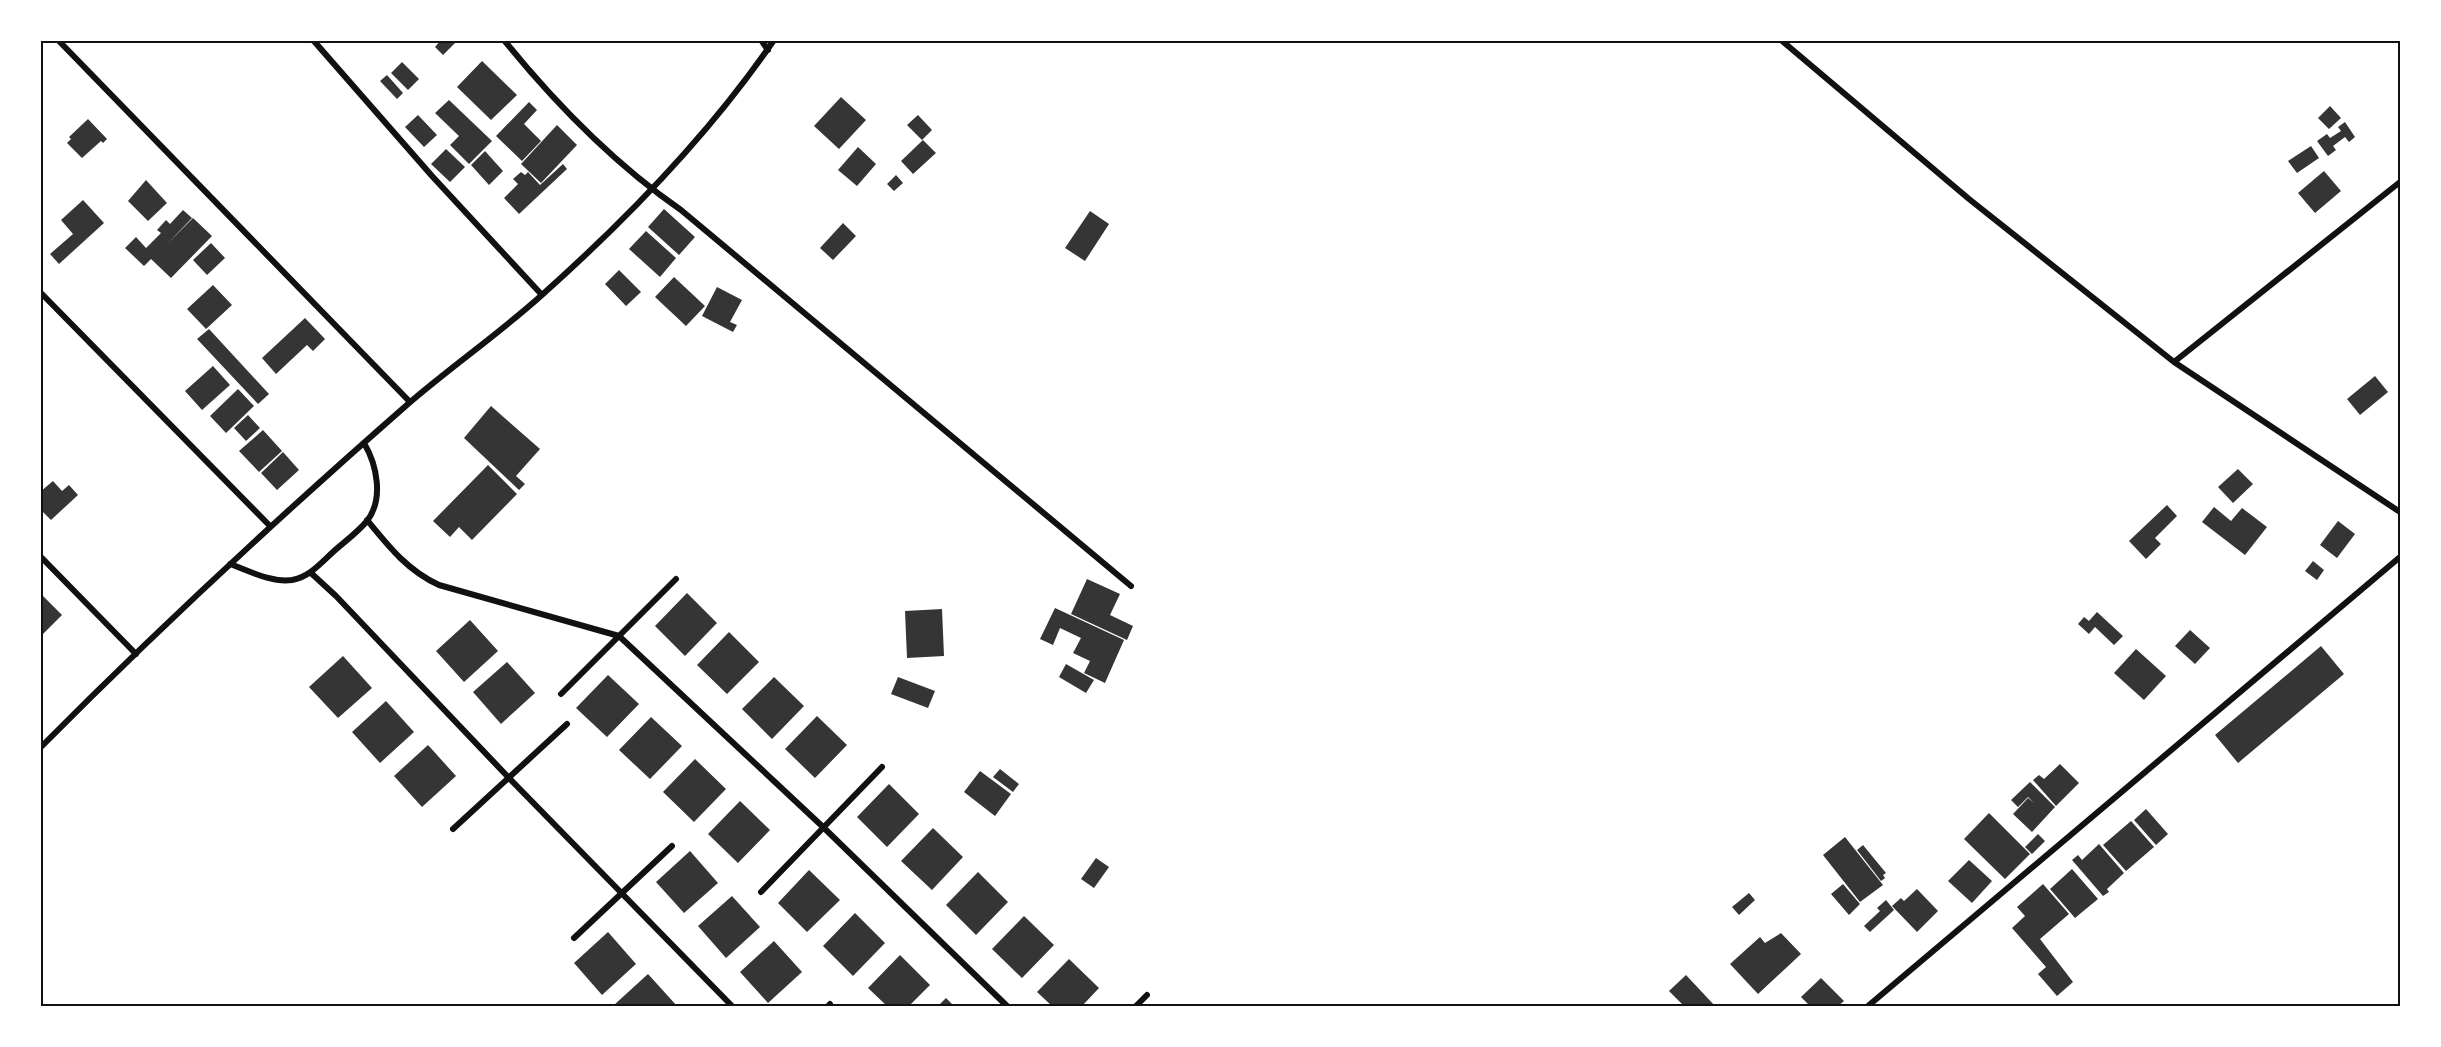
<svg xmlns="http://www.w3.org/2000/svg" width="2441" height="1047" font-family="Jost,sans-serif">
<rect width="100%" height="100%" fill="#fff"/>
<path fill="#353535" d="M441 40H458L443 55 435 47Z
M482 61 517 95 491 120 457 87Z
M402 62 419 79 408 90 391 73Z
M387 75 403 93 397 99 380 81Z
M841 97 866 120 839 149 814 126Z
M449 100 492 141 469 164 450 145 459 136 435 113Z
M529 102 537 110 524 124 541 141 522 161 496 136Z
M2330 106 2341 118 2329 129 2318 118Z
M418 115 437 135 424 147 405 127Z
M918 115 932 130 922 140 907 125Z
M88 119 107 139 103 143 101 141 82 158 67 143 71 139 69 137Z
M2345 122 2355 137 2349 142 2345 137 2333 146 2336 150 2328 156 2317 141 2327 134 2330 138 2341 131 2338 127Z
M557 125 577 145 541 183 521 164Z
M923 140 936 153 913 174 901 161Z
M2311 146 2319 158 2297 173 2288 161Z
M858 147 876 164 857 186 838 170Z
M446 149 465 167 450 182 431 164Z
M485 151 503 171 489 185 471 165Z
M563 164 567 169 519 214 504 198 518 184 513 179 521 172 525 175 528 172 540 185Z
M2324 171 2341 191 2315 213 2298 193Z
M896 175 903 183 894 191 887 184Z
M146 180 167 203 148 221 128 201Z
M83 200 104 223 59 264 50 254 73 234 61 220Z
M664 209 695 237 679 255 648 227Z
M183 210 192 218 167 244 193 218 212 236 171 278 151 259 144 266 125 248 136 237 146 248 161 233 157 230 166 220 170 224Z
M1090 211 1109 224 1085 261 1065 248Z
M843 223 856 236 833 260 820 248Z
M646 231 676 258 660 277 629 249Z
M211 243 225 258 207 275 193 260Z
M619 270 641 292 626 306 605 284Z
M674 277 705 306 686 326 655 297Z
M213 285 232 305 206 329 187 309Z
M717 287 742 300 730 322 737 325 733 332 702 316Z
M305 318 325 339 313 351 307 345 276 374 262 358Z
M209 329 269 394 258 404 197 339Z
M213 366 230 385 202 410 185 391Z
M2375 376 2388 392 2360 415 2347 399Z
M238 389 254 406 226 433 210 416Z
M491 406 540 449 516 476 525 484 519 490 464 438Z
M248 415 260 428 246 441 234 428Z
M263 430 282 451 259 472 239 451Z
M283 452 299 470 277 490 261 473Z
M488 465 517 494 472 540 459 527 450 537 433 521Z
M2238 469 2253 484 2233 503 2218 487Z
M53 481 62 491 69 485 78 495 51 520 40 509V492Z
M2167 505 2177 516 2155 538 2161 544 2146 559 2129 541Z
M2214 507 2231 521 2242 508 2267 527 2245 555 2202 522Z
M2338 521 2355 534 2337 558 2320 545Z
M2313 561 2324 570 2317 580 2305 571Z
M1087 579 1120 594 1110 615 1133 626 1127 640 1071 614Z
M40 593 62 615 40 637Z
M687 593 717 623 685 656 655 626Z
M1055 608 1124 640 1105 683 1084 673 1090 661 1073 653 1081 638 1060 628 1053 645 1040 639Z
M942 609 944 656 907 658 905 611Z
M2097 612 2123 636 2114 645 2095 627 2089 634 2078 624 2084 617 2089 621Z
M470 620 498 651 464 682 436 651Z
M2190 630 2210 648 2195 664 2175 646Z
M729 632 759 662 727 694 697 665Z
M2321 646 2344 674 2238 763 2215 735Z
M2136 649 2166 676 2144 700 2114 673Z
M343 656 372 688 338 718 309 687Z
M507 662 535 693 501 724 473 692Z
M1066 664 1094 680 1086 693 1059 677Z
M608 675 639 704 607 737 576 708Z
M774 677 804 706 772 739 742 709Z
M898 677 935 691 928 708 891 694Z
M386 701 414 732 380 763 352 732Z
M817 716 847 745 815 778 785 749Z
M651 717 682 746 650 779 619 750Z
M428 745 456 776 422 807 394 776Z
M695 759 726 789 694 822 663 792Z
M2060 764 2079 783 2056 806 2033 780 2039 775 2044 779Z
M1000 769 1019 784 1013 792 993 777Z
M980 771 1011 794 995 816 964 792Z
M2030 782 2055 807 2032 832 2013 814 2028 798 2034 803 2028 797 2018 807 2011 800Z
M889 784 919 814 887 847 857 817Z
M740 801 770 830 738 863 708 834Z
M2146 809 2168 834 2156 845 2134 820Z
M1989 813 2030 854 2005 879 1964 839Z
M2131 821 2154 847 2126 871 2103 845Z
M933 828 963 857 932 890 901 861Z
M2038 834 2045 841 2032 854 2025 847Z
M1845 837 1883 885 1860 902 1823 855Z
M2099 844 2124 873 2107 889 2109 892 2103 896 2072 860 2078 855 2082 860Z
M1863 845 1886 873 1883 875 1885 878 1881 881 1857 850Z
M690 851 718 883 684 913 656 882Z
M1096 858 1109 867 1094 888 1081 879Z
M1969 860 1992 881 1972 903 1948 881Z
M2072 869 2098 899 2075 918 2050 889Z
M809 870 840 900 807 932 778 903Z
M978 872 1008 902 976 935 946 905Z
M1843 884 1860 904 1849 915 1831 894Z
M2043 884 2069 914 2040 939 2073 982 2057 996 2038 974 2046 967 2012 928 2025 916 2017 907Z
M1917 889 1938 911 1917 932 1892 906 1901 898 1904 901Z
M1749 893 1755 900 1739 915 1732 907Z
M732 896 760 927 726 958 698 926Z
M1886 900 1894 910 1870 932 1864 926 1880 911 1877 908Z
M855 913 885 943 853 976 823 946Z
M1024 916 1054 945 1022 978 992 949Z
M608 932 636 964 602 995 574 963Z
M1781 933 1801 954 1758 994 1730 964 1760 937 1765 943Z
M774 941 802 972 768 1003 740 972Z
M900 955 930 985 909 1006H887L868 988Z
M1069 959 1099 988 1082 1006H1052L1037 992Z
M648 974 677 1006H616L614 1005Z
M1686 975 1715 1006H1684L1669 991Z
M1821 978 1844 1001 1838 1006H1810L1801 997Z
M946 998 954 1006H938Z"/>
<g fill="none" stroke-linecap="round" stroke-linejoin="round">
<path stroke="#111" stroke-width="6" d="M58 40 410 402
M313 40 432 176 542 295
M504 40C555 103 615 164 681 210L1131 586
M761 40 768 50
M1781 40 1969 199 2174 362 2400 512
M40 292 270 526
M2174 362 2400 182
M367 520C389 547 408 571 439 585L619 636 822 826 1007 1006
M40 556 136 654
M230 564C249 571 272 583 292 580 309 577 320 564 333 552 344 542 357 533 367 521 384 499 377 465 364 443
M311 573 336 596 509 778 732 1006
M561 694 676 579
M40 748C158 629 281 515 408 404 452 366 500 333 543 294 628 218 709 135 774 40
M453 829 567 724
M761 892 882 767
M574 938 672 846
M828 1006 830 1004
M1136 1006 1147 995
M1868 1006 2400 557"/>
</g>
<rect width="2441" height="1047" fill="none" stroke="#ffffff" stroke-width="84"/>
<rect x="42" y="42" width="2357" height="963" fill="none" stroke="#111" stroke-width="2"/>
</svg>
